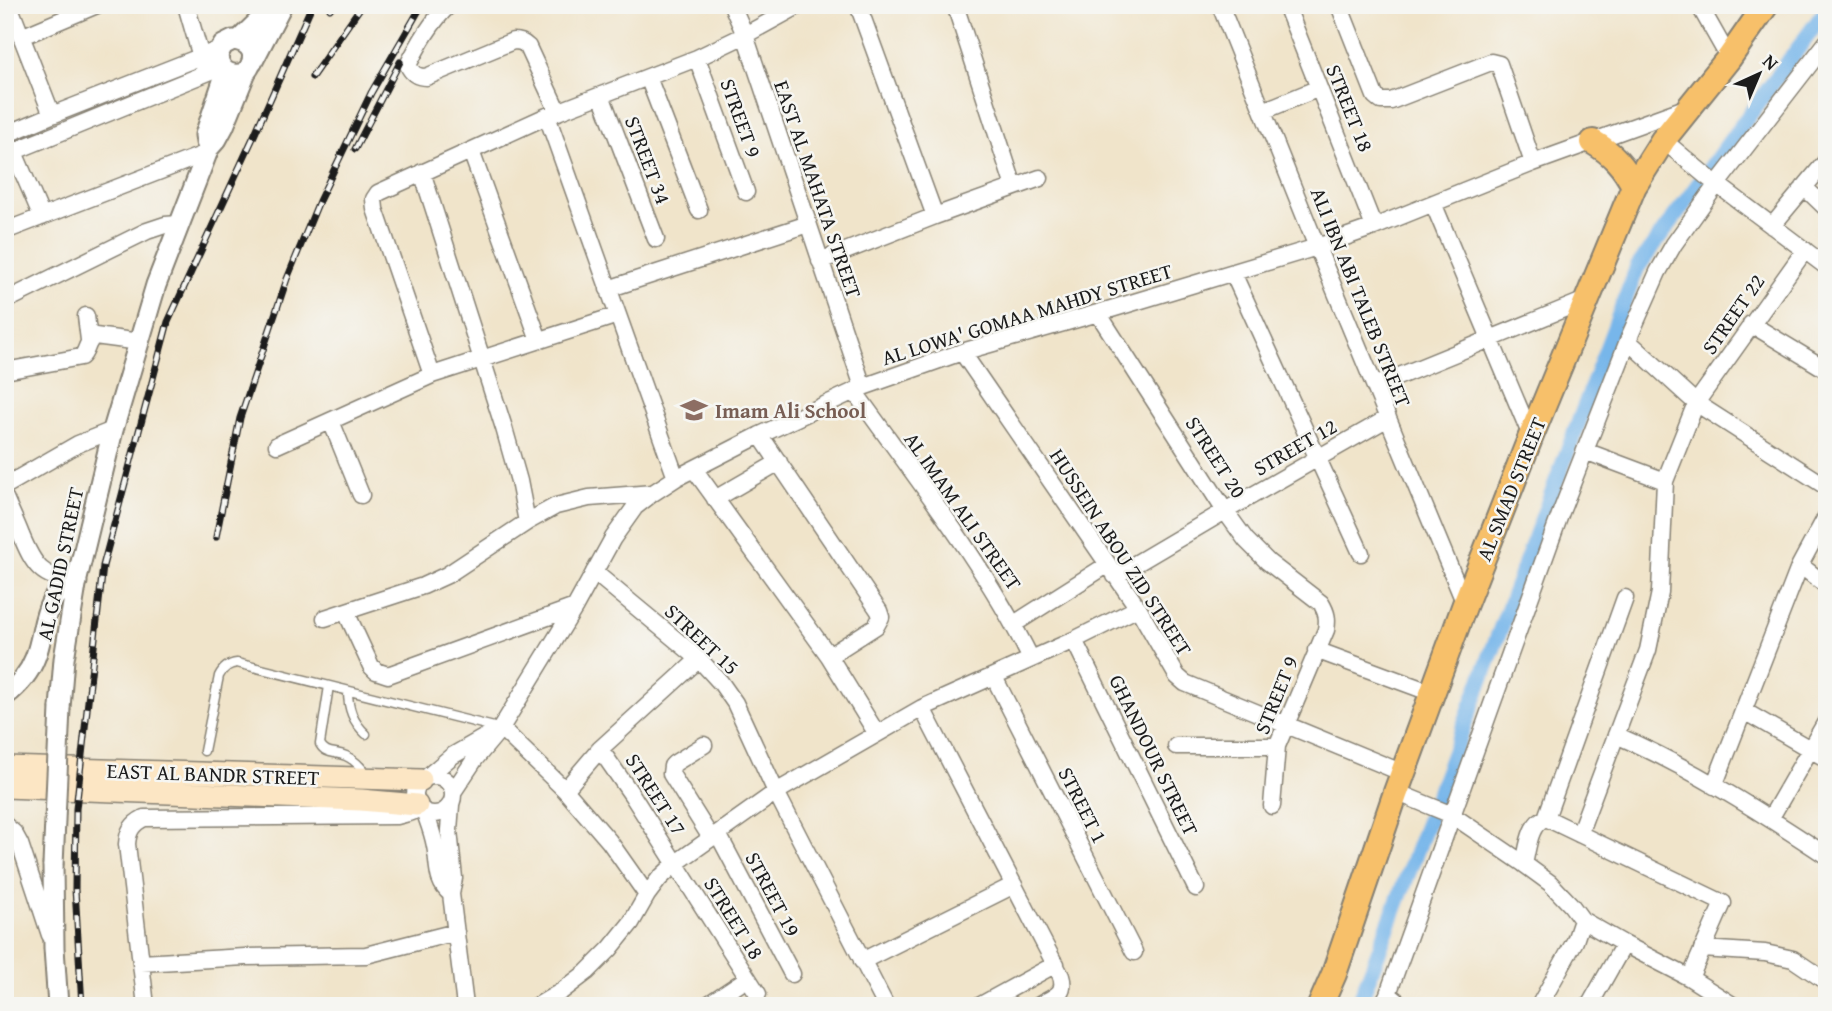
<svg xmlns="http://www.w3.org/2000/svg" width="1832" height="1011" font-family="'Gentium Book Plus',serif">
<rect width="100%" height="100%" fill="#f6f6f2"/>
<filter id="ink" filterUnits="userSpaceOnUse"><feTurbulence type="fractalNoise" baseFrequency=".0143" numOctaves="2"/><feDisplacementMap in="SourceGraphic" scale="14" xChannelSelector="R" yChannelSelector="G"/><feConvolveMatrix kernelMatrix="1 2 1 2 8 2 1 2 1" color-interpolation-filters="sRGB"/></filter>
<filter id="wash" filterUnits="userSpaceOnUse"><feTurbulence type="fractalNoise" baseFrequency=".00686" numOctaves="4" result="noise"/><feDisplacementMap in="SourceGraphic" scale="28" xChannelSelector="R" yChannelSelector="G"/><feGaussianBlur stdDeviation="1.57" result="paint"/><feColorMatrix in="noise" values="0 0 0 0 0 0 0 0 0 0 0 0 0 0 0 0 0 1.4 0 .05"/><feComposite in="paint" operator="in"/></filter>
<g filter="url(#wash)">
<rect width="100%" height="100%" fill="#f0e4ca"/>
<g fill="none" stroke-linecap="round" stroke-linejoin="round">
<path stroke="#77b6ea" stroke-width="16" d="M1358 1006 1637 268 1827 9"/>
</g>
</g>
<g filter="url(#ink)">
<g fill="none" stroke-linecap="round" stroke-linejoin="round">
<g stroke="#868073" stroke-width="11">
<path id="service" d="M329 686 320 744C326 755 335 751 346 756 355 760 362 768 368 776
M348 691C348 709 353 722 366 734
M204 751 219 676C223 668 228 664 237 663L498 728"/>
</g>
<g stroke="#868073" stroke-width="19">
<path id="minor" d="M9 5 52 115
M186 5 203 64
M449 5C431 22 419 44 408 65 412 74 417 77 426 77L513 41C520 41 523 42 528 47L558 112
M732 5 745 35 863 387
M858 5 935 216
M955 5 1014 187
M1220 5 1317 247 1465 604
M1286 5 1374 227
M1339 5 1375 96 1381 101H1391L1491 62 1499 64 1533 163
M1699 5 1729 58
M21 37 97 5
M697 58 746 192
M648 77 699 210
M601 95 656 239
M1263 111 1319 88
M547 116 676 478
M5 135 52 115 220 49
M1663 140 1706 176 1827 267
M471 151 539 340
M14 152 42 217
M5 155 221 67
M422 172 504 428 519 481 527 522 556 506 589 498 653 493
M1804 187 1827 209
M1433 203 1531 436
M1772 226 1827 160
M5 231 207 153
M820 261 935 216 1040 178
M1233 273 1361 553
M608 289 808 224
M5 301 147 231 165 225 179 224
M1098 313 1225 511 1246 540 1268 562 1321 603C1327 613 1328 619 1326 630L1277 746 1272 806
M86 316 89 340
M1751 324 1827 370
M1628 341 1696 403 1827 487
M962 352 1138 608 1177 676 1185 683 1403 773
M5 371 81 357C88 351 86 341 95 336L140 342
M432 375 375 209 374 199 378 193 547 116 697 58 745 35 800 5
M1375 386 1588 299
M854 391C916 478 984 563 1031 659
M331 421 361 495
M760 435 879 611 881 617 876 626 829 656
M277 445 432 375 618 315
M1585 451 1665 481
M694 469 829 656 877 734
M5 486 78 444 113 430
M5 498C10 510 16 522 21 535 33 564 42 581 77 579
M715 499 779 462
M1800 565 1827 586
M594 572 699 659 721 683 735 703 776 792 886 1006
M1115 576 1225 511 1388 418
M1625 598 1546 818 1723 903 1690 978
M346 612 371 666 376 671 388 675 575 607
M325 618 423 586 447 575 527 522
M1014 624 1107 565
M1074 640 1196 888
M1316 650 1432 693
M994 677 1134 952
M922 708 1061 976C1067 995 1052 997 1038 1006
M1744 711 1827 759
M501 728 565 790 609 841 647 895
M1616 735C1690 767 1759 811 1827 856
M704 745 675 763 672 766 671 774 711 838
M1176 746H1277
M600 749 632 795 758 994
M415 795a19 19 0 1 1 38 0a19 19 0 1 1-38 0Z
M427 777 452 756 492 733
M1714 786 1800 565 1827 515
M565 790 600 749 699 659
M453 792 475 759 501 728 575 607 613 538 635 507 653 493 676 478 760 435 863 387 962 352 1098 313 1317 247 1374 227 1533 163 1688 107
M1396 792 1452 815 1524 864 1550 883 1571 905 1582 920 1575 941 1539 1006
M451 805 449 830 454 878 451 894 465 1006
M425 813C429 824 433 834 435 846 439 864 435 882 451 894
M1770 819 1827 720
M5 825 14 833 20 844 50 935
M718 834 792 974
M1579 834 1648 650 1660 592 1665 481 1696 403 1805 250
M1524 864C1528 848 1529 823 1546 818
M1582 920 1624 944
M1702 949 1765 953 1793 959 1827 982
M862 961 1014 885
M141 963 245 957 366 955 456 932
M1388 994 1403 1006
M146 1006 127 844C128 831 132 824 144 818L397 816 412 812 419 808
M537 1006 562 991 587 972 610 949 631 923 647 895 659 879 676 863 776 792 922 708 1074 640 1138 608
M706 1006 748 978
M979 1006 1056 964
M1382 1006 1388 994 1561 512 1631 333 1658 272 1674 244 1717 184 1827 42
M1589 1006 1624 944 1690 978 1734 1006"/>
</g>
<g stroke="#868073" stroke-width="23">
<path id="tertiary" d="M239 40 275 5
M252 63 282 5
M209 148 206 142 205 135 226 72
M5 696C18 686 29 674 35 658 47 628 40 594 77 582
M60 708 64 659 77 579 113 430 156 285 209 148 217 139 224 126 246 72C258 57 253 42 233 40L223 45 218 55C219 71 231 78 246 72
M53 865 54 948 58 1006"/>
</g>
<g stroke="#868073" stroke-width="24">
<path id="secondary" d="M5 767 421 780
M5 787 361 800 417 805"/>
</g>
<g stroke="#868073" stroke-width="28">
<path id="trunk" d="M1593 142C1612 153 1624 166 1634 186
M1320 1006 1334 974 1396 792 1465 604 1531 436 1634 186 1663 140 1729 58 1766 5"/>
</g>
<use href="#service" stroke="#fff" stroke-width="8"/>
<use href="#minor" stroke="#fff" stroke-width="16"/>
<use href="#tertiary" stroke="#fff" stroke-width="19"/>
<use href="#secondary" stroke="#fce6c4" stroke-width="21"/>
<use href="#trunk" stroke="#f7c06b" stroke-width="24"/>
<g stroke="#1c1c1c" stroke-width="7">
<path id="rail" d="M332 5 330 9 333 5
M312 77 362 5
M355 149 400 62
M216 537 240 418 287 279 319 201 371 93 422 5
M82 1006 75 889 76 809 103 566 168 322 253 138 312 5"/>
</g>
<use href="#rail" stroke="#f6f6f2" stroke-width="4.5" stroke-dasharray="13" stroke-linecap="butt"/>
<g stroke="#868073" stroke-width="23" stroke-linecap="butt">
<path id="tertiary-bridge" d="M53 865 60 708"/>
</g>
<use href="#tertiary-bridge" stroke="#fff" stroke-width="19"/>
</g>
</g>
<defs>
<g id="school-bare" transform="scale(2.1)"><path d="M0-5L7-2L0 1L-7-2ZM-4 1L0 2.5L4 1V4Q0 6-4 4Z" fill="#8d6e63" stroke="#f6f6f2" stroke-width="2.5" paint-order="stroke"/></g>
</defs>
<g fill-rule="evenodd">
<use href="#school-bare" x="694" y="410"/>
</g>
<g text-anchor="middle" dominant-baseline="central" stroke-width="5" stroke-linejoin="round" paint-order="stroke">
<g font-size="21" fill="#1c1c1c" stroke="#f6f6f2">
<text transform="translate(1350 108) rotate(68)">STREET 18</text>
<text transform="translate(741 118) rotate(70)">STREET 9</text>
<text transform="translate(648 160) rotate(69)">STREET 34</text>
<text transform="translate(818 189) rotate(71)">EAST AL MAHATA STREET</text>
<text transform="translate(1361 297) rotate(68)">ALI IBN ABI TALEB STREET</text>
<text transform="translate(1027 314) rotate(-17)">AL LOWA' GOMAA MAHDY STREET</text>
<text transform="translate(1733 314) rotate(-55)">STREET 22</text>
<text transform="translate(1295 447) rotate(-30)">STREET 12</text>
<text transform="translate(1216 457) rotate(57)">STREET 20</text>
<text transform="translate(1511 489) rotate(-68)">AL SMAD STREET</text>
<text transform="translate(963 511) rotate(55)">AL IMAM ALI STREET</text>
<text transform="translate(1121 552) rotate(57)">HUSSEIN ABOU ZID STREET</text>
<text transform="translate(60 564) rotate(-78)">AL GADID STREET</text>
<text transform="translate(702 639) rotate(43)">STREET 15</text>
<text transform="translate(1276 695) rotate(-68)">STREET 9</text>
<text transform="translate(1154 755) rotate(64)">GHANDOUR STREET</text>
<text transform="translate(213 774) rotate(2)">EAST AL BANDR STREET</text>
<text transform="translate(656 794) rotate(57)">STREET 17</text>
<text transform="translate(1083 805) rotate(63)">STREET 1</text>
<text transform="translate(773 894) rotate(62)">STREET 19</text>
<text transform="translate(734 918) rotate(58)">STREET 18</text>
</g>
<g font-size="21" font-weight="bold" fill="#785e54" stroke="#f6f6f2" text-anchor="start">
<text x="715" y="410">Imam Ali School</text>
</g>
</g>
<rect width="1832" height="1011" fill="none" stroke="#f6f6f2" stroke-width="28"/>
<g transform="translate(1759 74) rotate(44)" stroke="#f6f6f2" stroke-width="5" paint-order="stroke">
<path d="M0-5L12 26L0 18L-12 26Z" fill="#1c1c1c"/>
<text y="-10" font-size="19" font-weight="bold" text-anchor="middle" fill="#1c1c1c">N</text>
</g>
</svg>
